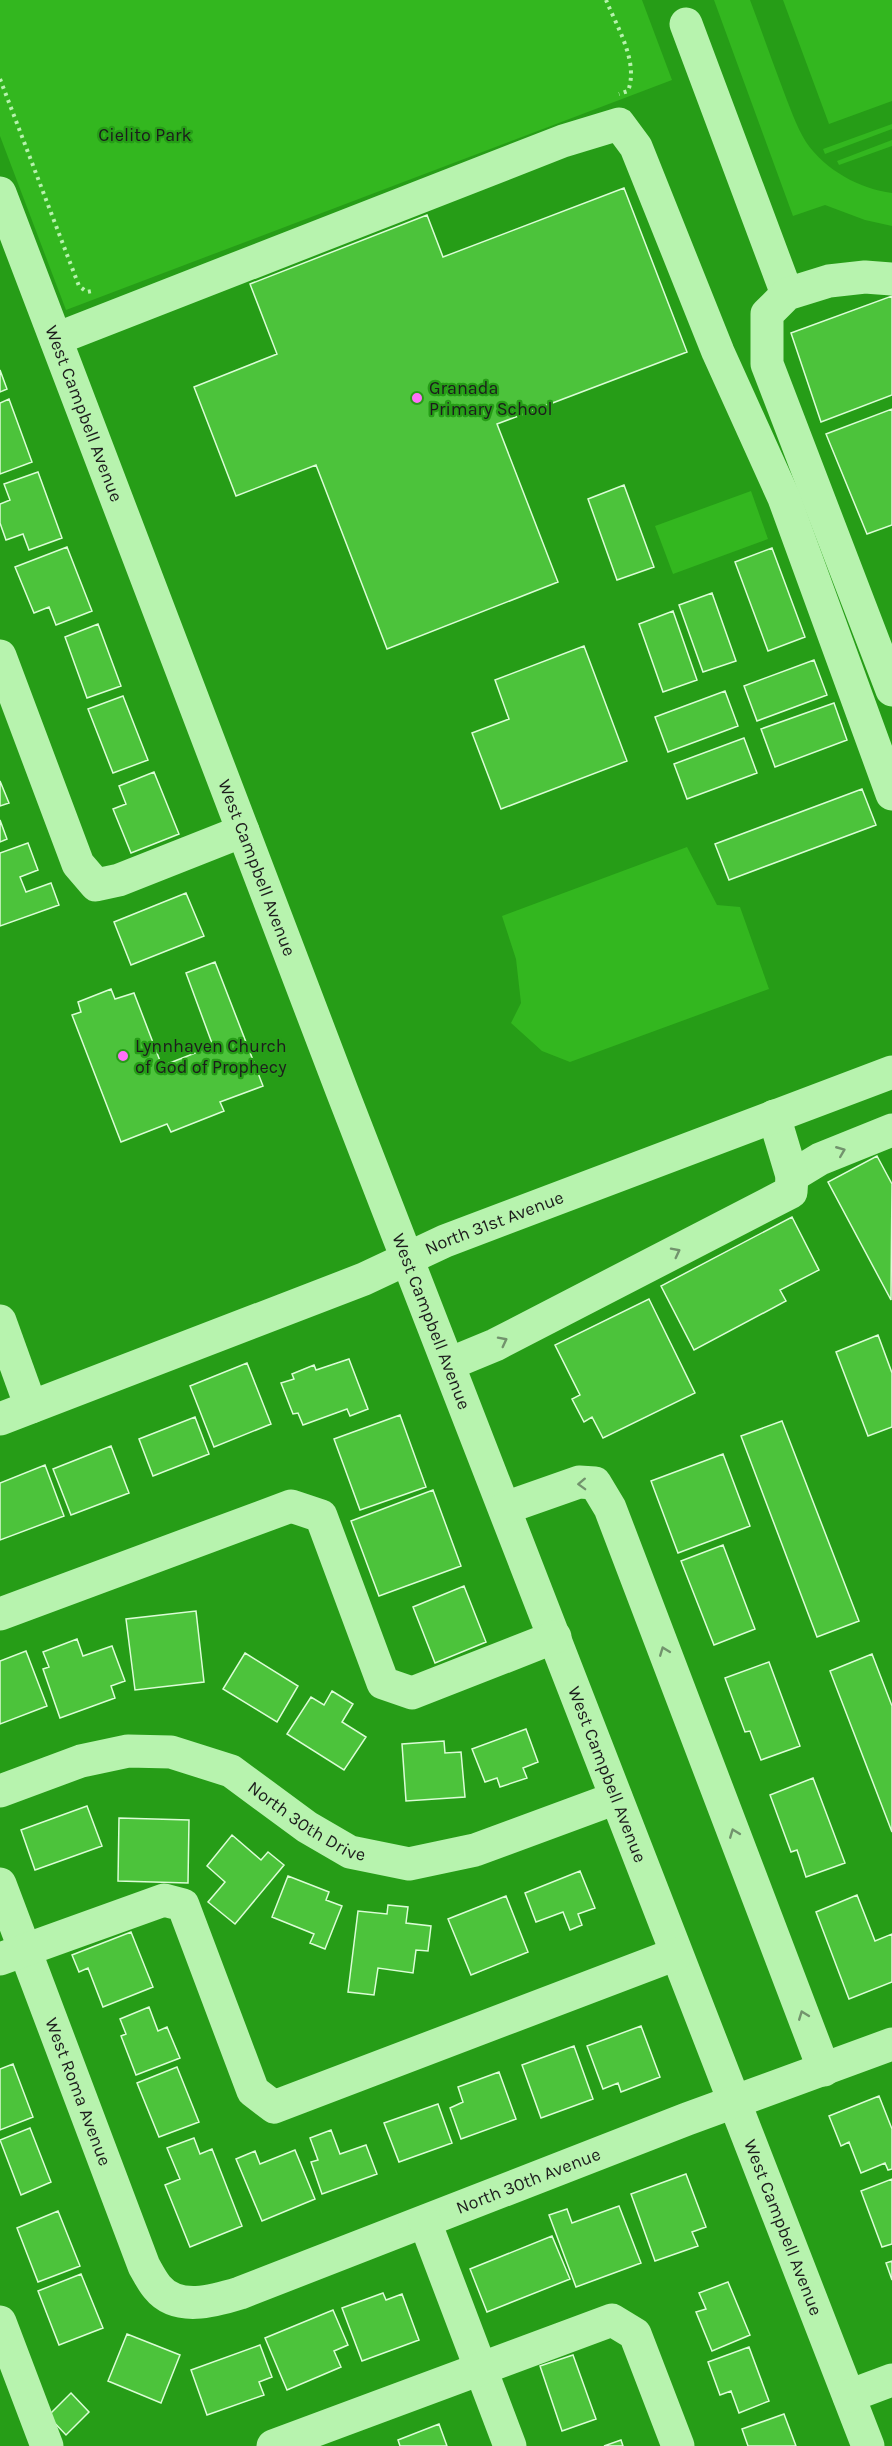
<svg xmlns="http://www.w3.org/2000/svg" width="892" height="2446" font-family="Karla,sans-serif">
<rect width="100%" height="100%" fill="#269d17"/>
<path fill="#33b71f" d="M0 0H642L672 80 66 310 0 136Z
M714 0H750C761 29 771 58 782 87 789 105 796 126 806 142 825 170 860 189 892 193V226L865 220 825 205 793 216Z
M783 0H892V101L829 124Z
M892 124V129L825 154 823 149Z
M892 140V146L839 165 837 161Z
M751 491 768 539 673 574 655 526Z
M687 847 717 905 740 907 769 989 570 1062 542 1051 511 1023 521 1003 516 959 502 916Z"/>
<path fill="#4cc33b" stroke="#dbfdd6" stroke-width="1.5" d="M624 188 687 352 497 424 558 582 387 649 316 465 236 496 194 387 277 354 250 284 427 215 443 257Z
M892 296V395L821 422 791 333Z
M0 370 7 389 0 392Z
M9 399 32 462 0 474V403Z
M892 409V525L867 534 826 434Z
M38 472 62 538 29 550 23 534 6 540 0 523V504L10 500 4 484Z
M624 485 654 567 617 580 588 499Z
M67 547 92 611 56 625 49 607 34 613 15 567Z
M772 548 805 637 768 651 735 562Z
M712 593 736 661 703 672 679 605Z
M673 611 697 680 663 692 639 624Z
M98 624 121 686 87 698 65 637Z
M584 646 627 761 501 809 472 733 509 719 495 680Z
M814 660 827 695 757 721 744 686Z
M725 691 738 726 668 752 655 717Z
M123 696 148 760 113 773 88 709Z
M834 703 847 740 775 767 761 729Z
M744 738 757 773 687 799 674 764Z
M154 772 179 834 131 853 113 809 126 804 119 786Z
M0 781 9 803 0 806Z
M862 789 876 825 729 880 715 844Z
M0 820 7 839 0 842Z
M28 843 38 870 20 877 26 892 51 883 59 905 0 926V853Z
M186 893 204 936 131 965 114 922Z
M215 962 263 1086 220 1102 224 1111 171 1132 167 1124 121 1142 72 1015 81 1012 78 1002 111 989 115 999 134 993 162 1066 213 1046 186 973Z
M877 1156 892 1184 891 1300 828 1182Z
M792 1217 819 1270 780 1290 786 1301 694 1350 661 1286Z
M649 1299 695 1393 603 1438 592 1417 584 1422 572 1399 580 1395 555 1345Z
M878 1335 892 1373V1427L868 1436 836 1352Z
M349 1359 368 1409 350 1416 347 1409 303 1425 298 1413 293 1414 281 1383 294 1379 292 1374 314 1365 316 1370Z
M247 1363 271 1424 214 1447 190 1386Z
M400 1415 426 1487 360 1510 334 1439Z
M195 1417 209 1454 153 1476 139 1439Z
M782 1421 859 1621 817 1637 741 1436Z
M111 1446 129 1493 71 1515 53 1469Z
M723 1454 750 1526 678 1553 651 1481Z
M45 1465 64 1516 0 1540V1483Z
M433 1490 461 1566 379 1596 351 1521Z
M723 1545 755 1629 714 1645 681 1561Z
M464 1586 486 1642 435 1663 413 1607Z
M196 1611 204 1682 135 1690 126 1619Z
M77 1639 83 1656 112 1646 125 1681 111 1686 115 1698 60 1718 43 1669 49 1667 43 1652Z
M26 1651 47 1706 0 1724V1661Z
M245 1653 298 1686 277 1722 223 1689Z
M872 1654 892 1706V1832L830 1671Z
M769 1662 800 1746 761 1760 750 1731 745 1732 725 1678Z
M332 1691 353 1704 342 1722 366 1737 344 1770 287 1734 311 1697 324 1705Z
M526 1729 538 1762 523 1768 527 1778 500 1787 497 1778 485 1782 472 1749Z
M444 1741 445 1753 461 1752 465 1797 406 1801 402 1744Z
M813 1778 845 1863 806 1877 797 1850 791 1852 770 1795Z
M87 1806 102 1846 35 1870 21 1830Z
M119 1818 189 1820 188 1883 118 1881Z
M232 1835 261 1860 268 1852 284 1865 235 1924 208 1902 225 1882 207 1866Z
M580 1871 595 1908 578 1914 582 1925 570 1930 563 1912 536 1922 525 1893Z
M288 1876 329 1892 326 1900 342 1906 325 1949 310 1943 314 1934 272 1917Z
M857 1895 875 1941 892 1934V1982L849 1999 816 1912Z
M506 1896 528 1952 471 1975 448 1919Z
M388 1905 408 1907 406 1923 431 1926 428 1951 416 1950 413 1973 378 1968 374 1995 348 1992 358 1911 387 1914Z
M131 1932 153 1987 103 2007 88 1968 79 1972 72 1955Z
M149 2007 158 2031 167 2027 180 2058 136 2075 121 2036 126 2034 120 2019Z
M641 2026 660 2077 621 2092 618 2083 603 2089 587 2046Z
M574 2046 593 2099 541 2118 522 2065Z
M13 2064 33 2117 0 2130V2069Z
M177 2067 199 2122 159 2137 137 2083Z
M499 2072 516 2119 461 2139 450 2108 463 2102 458 2087Z
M879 2096 892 2129V2169L888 2170 885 2163 861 2173 849 2142 841 2146 829 2116Z
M438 2104 452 2143 399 2162 384 2123Z
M30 2128 51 2182 21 2195 0 2140Z
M331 2130 340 2154 366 2145 377 2174 322 2194 311 2162 318 2160 310 2138Z
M194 2138 200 2154 212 2149 242 2226 190 2247 165 2185 180 2179 167 2148Z
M295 2150 315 2199 262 2221 236 2159 255 2151 260 2164Z
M686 2174 706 2227 692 2232 698 2246 655 2261 631 2194Z
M892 2179V2244L882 2247 861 2191Z
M619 2206 641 2263 576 2287 549 2215 567 2209 572 2223Z
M58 2211 80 2266 38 2282 17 2228Z
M552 2236 570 2279 487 2312 470 2269Z
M892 2261V2280L886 2263Z
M81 2274 103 2328 59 2345 38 2291Z
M728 2282 750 2335 712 2351 696 2312 706 2309 699 2293Z
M383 2293 386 2300 402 2294 419 2340 362 2361 342 2308Z
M333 2310 348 2345 334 2351 341 2367 287 2390 265 2338Z
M127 2334 180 2355 161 2403 108 2381Z
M260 2345 272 2377 259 2382 264 2395 207 2415 191 2370Z
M749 2347 769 2401 739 2413 731 2391 720 2395 708 2362Z
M573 2355 596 2419 562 2431 540 2366Z
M71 2393 89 2412 66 2435 48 2416Z
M784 2414 796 2446H748L742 2429Z
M439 2424 447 2446H400L398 2440Z
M621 2440 623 2446H604Z"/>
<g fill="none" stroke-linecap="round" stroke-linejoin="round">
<path stroke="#b7f3ae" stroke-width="4" stroke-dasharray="3 4.5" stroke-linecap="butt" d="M606 0C617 27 639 62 628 91L619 94
M0 79 79 286 87 292 92 291"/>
<g stroke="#b7f3ae" stroke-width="33">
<path d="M686 24 787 294"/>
<path id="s1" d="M0 193 342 1091 868 2446"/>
<path d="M892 279 865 277 829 281 787 294 767 314V364L892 690"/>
<path d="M56 339 563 141 619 124 636 147 718 352 784 498 892 794"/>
<path d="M0 656 78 864 96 885 119 880 243 831"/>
<path d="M792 1176 820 1159 892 1130"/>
<path d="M0 1321 31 1407"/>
<path d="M449 1364 495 1345 791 1192 792 1176 774 1116"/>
<path id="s2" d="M0 1419 364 1279 445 1241 892 1072"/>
<path d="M505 1508 579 1482 595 1483 610 1508 824 2070"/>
<path d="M0 1614 291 1506 321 1516 383 1683 412 1693 555 1637"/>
<path id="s3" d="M0 1791 81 1761 128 1751 171 1752 231 1771 307 1827 350 1852 409 1864 475 1850 616 1798"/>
<path id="s4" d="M0 1884 144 2266C148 2273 152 2281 157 2287 177 2312 214 2301 240 2293L687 2119 892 2044"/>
<path d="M0 1959 164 1900 183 1905 253 2091 274 2107 676 1954"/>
<path d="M425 2222 510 2446"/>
<path d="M0 2322 47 2446"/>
<path d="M849 2396 892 2380"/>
<path d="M273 2446 612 2320 635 2334 678 2446"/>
</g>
</g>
<defs><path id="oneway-chevron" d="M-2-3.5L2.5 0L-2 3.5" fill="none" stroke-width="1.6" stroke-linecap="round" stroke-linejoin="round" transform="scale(1.5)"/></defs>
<g stroke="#72936d">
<use href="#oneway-chevron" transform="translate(841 1151) rotate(-22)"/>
<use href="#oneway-chevron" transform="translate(676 1252) rotate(-27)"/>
<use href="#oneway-chevron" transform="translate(503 1341) rotate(-27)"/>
<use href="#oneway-chevron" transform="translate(582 1484) rotate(178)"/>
<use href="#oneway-chevron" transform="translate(664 1651) rotate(-111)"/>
<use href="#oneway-chevron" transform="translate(734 1833) rotate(-111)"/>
<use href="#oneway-chevron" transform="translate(803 2015) rotate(-111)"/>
</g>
<g fill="#ff70fa" stroke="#269d17" stroke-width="2">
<circle cx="417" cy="398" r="6"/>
<circle cx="123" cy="1056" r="6"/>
</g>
<g text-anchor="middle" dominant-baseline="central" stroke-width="4.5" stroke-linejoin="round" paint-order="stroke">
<g font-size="18" fill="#1b1d1b" stroke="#269d17">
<text x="145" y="135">Cielito Park</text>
</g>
<g font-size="18" fill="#1d1d1d" stroke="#269d17" text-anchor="start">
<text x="429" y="388">Granada<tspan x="429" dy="21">Primary School</tspan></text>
<text x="135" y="1046">Lynnhaven Church<tspan x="135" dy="21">of God of Prophecy</tspan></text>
</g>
<g font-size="18" fill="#1d1d1d" stroke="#269d17">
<text stroke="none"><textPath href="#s1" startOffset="236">West Campbell Avenue</textPath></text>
<text stroke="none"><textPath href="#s1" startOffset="722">West Campbell Avenue</textPath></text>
<text stroke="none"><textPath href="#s2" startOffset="532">North 31st Avenue</textPath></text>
<text stroke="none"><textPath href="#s1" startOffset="1208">West Campbell Avenue</textPath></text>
<text stroke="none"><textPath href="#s1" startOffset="1694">West Campbell Avenue</textPath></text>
<text stroke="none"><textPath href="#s3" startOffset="332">North 30th Drive</textPath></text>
<text stroke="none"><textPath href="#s4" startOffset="222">West Roma Avenue</textPath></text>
<text stroke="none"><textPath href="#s4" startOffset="831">North 30th Avenue</textPath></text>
<text stroke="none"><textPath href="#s1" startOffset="2180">West Campbell Avenue</textPath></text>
</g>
</g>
</svg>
